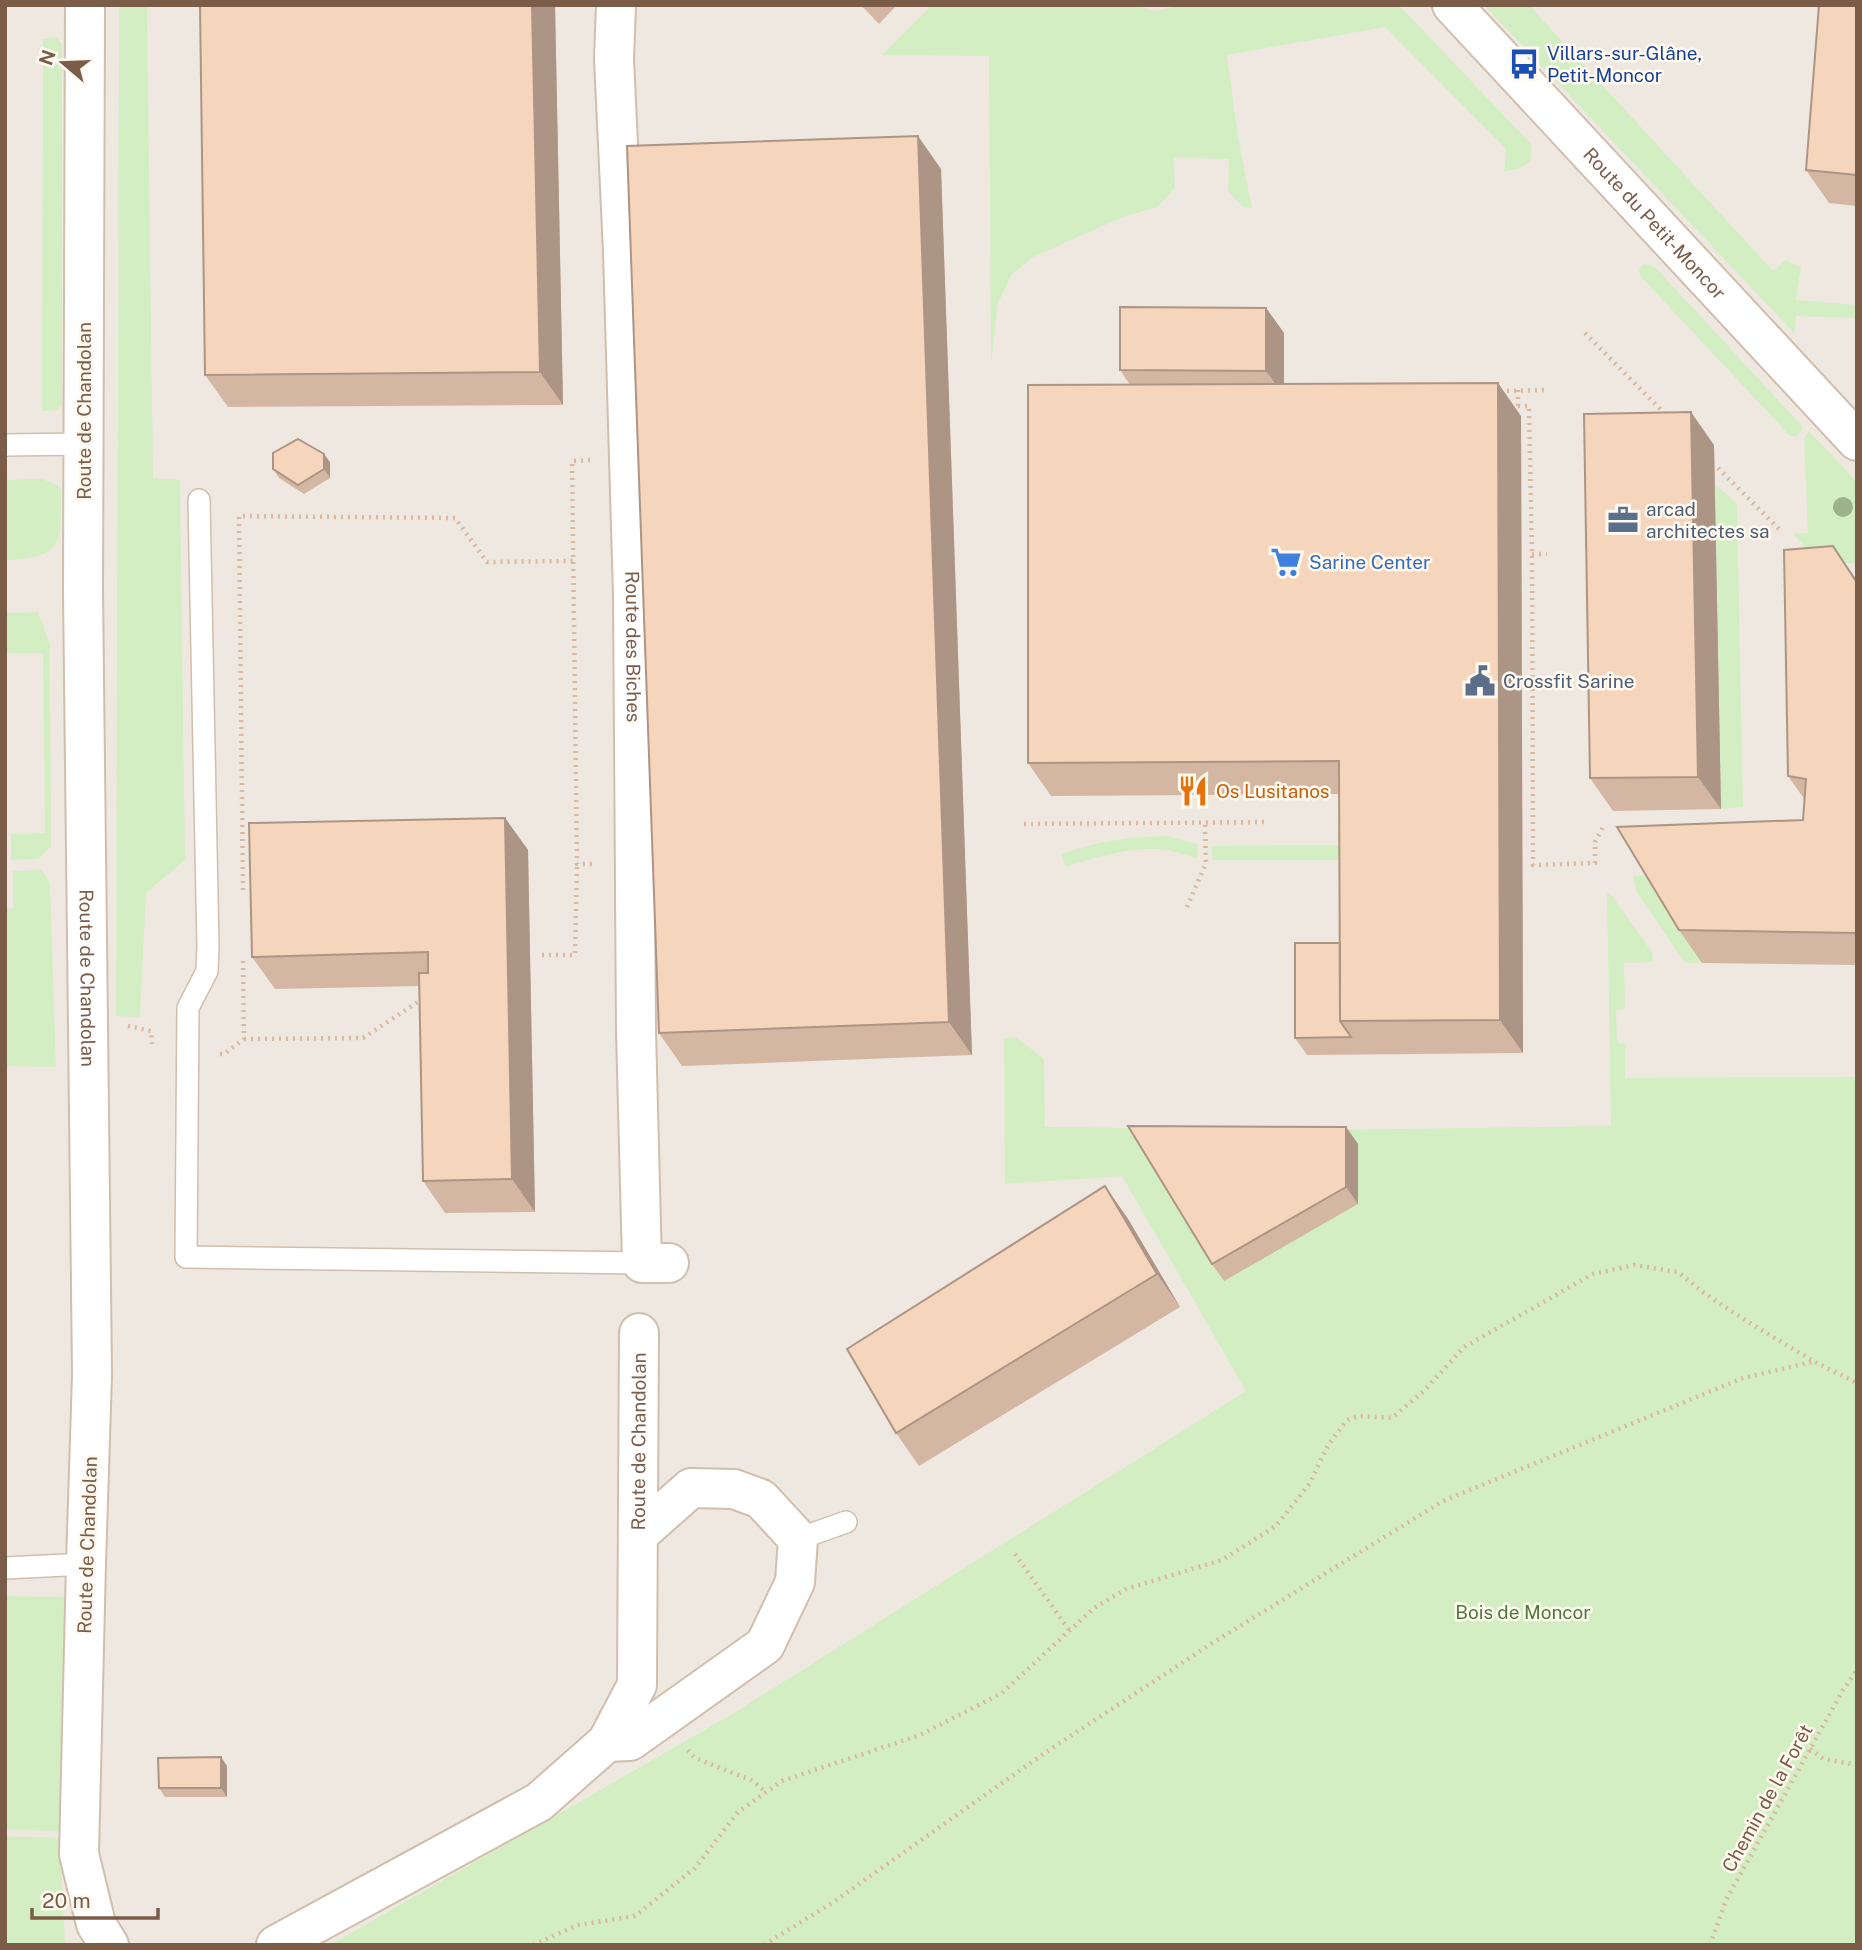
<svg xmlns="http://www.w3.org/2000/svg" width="1862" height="1950" font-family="'Public Sans',sans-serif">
<rect width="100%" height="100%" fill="#fef6e8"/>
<path fill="#eee8e1" d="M5 5H1857V1255L737 1711 330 1945H5Z"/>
<path fill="#d4eec4" d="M119 5H147L153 478 180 480 185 860 146 893 140 1017 116 1016Z
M932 5H1134L1154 11 1185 5H1399L1532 145 1530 162 1520 168 1504 172 1506 149 1385 27 1227 55 1238 137 1252 208 1243 207 1228 191 1229 159 1174 158 1175 188 1157 207 1123 217 1033 257 1012 274 998 303 991 364 989 56 882 55Z
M1484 5H1529L1773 271 1786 260 1801 267 1796 300 1857 305V318L1796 316 1795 334Z
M57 38 62 44V406L57 410 42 411 43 39Z
M1647 264 1656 268 1803 427 1798 436H1790L1641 277 1639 270 1642 265Z
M1809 431 1857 482V563L1822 564 1793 534 1808 533 1804 438Z
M43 479 58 486 61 490C61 541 65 559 5 560V480Z
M1715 484 1737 504 1743 807 1721 809Z
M38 612 50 645 51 846 38 859 11 860V834L45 833 43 653H11L5 651V613Z
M1168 836 1197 844 1198 859C1189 856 1180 853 1171 851 1140 844 1095 857 1066 867L1061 854C1098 841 1129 837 1168 836Z
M1362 845V860H1212V846Z
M42 870 50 883 56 1067 5 1066V909L13 908V871Z
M1650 875 1702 963H1685L1636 891 1633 876Z
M1607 893H1610L1652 952 1653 962 1624 963 1625 1009 1616 1010 1617 1043 1625 1044V1078L1857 1077V1945H330L737 1711 1246 1391 1122 1176 1005 1184 1004 1038H1017L1044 1059 1045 1127 1321 1130 1611 1126Z
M5 1596 65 1597 60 1831 5 1830Z
M5 1836 60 1838 65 1945H5Z"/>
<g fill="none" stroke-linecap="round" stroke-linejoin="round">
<g stroke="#d2beac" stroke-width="24">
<path id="service" d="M5 445 84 444
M199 500 208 947 207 971 188 1008 186 1257 642 1263
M798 1539 846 1522
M5 1568 86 1564"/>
</g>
<g stroke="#d2beac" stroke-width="42">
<g id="minor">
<path id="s1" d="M85 5 83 590 92 1375 86 1564 79 1854 96 1924 109 1945"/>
<path id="s2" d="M616 5 614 59 623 251 633 596 636 1031 642 1263H669"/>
<path id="s3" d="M1452 5 1857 441"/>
<path d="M607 1742 630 1741 765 1645 795 1582 798 1539 761 1499 734 1489 691 1488 639 1534"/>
<path id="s4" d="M276 1945 539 1802 607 1742 637 1685 639 1333"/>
</g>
</g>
<path stroke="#dcb89f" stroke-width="4.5" stroke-dasharray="2 5" stroke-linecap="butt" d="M1585 333 1666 415
M1500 391 1547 390
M1511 406H1529L1532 554 1533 865 1595 863V842L1604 825
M1518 406V390
M590 460 572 461 577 864H596
M1718 468 1780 530
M1532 554H1547
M1024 824 1267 822
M243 890 239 516 455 518 487 562 573 561
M1187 907 1206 863 1205 823
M542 955H575L577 864
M128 1026 151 1031 152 1044
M244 1039 363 1038 424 998
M220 1054H224L244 1039 243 958
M1015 1554 1069 1630
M1810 1749 1824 1759 1857 1765
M688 1750 695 1758 751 1780 766 1792
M533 1945 578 1925 635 1916 695 1868 738 1812 782 1781 920 1735 1002 1693 1094 1608 1126 1589 1222 1560 1276 1526 1310 1483 1328 1445 1347 1420 1360 1416 1392 1418 1425 1390 1464 1347 1593 1274 1634 1265 1678 1272 1704 1293 1748 1322 1813 1361 1857 1383
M764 1945 832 1903 1046 1752 1214 1642 1443 1501 1743 1378 1812 1362
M1710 1945 1726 1900 1843 1690 1857 1670"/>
<use href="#service" stroke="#fff" stroke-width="21"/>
<use href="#minor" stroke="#fff" stroke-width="38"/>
</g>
<circle fill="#9db28a" cx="1843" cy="507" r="10"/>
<path fill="#d4b7a3" d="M200 5H555L563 405 228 407 205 375Z
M861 5H897L879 24Z
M1857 5V206L1829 203 1806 170Z
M941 169 972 1055 682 1066 659 1033Z
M1266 308 1284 333V384L1521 416 1523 1053 1307 1055 1295 1038 1340 943 1339 794 1051 796 1028 763 1130 385 1120 370Z
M1714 445 1721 809 1613 811 1590 778Z
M330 462V478L304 494 279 478 273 469Z
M1857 579V965L1702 963 1679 930 1803 820 1805 800 1788 776Z
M505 818 528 850 535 1212 445 1213 423 1181 419 986 275 989 252 957Z
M1346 1127 1358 1144V1204L1224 1281 1212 1264Z
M1105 1186 1128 1219 1180 1307 919 1466 896 1433Z
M227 1766V1797H165L159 1788Z"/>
<path fill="#ac9584" d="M532 5H555L563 405 540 372Z
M918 136 941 169 972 1055 949 1022Z
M1266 308 1284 333V396L1266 371Z
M1498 383 1521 416 1523 1053 1500 1020Z
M1691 412 1714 445 1721 809 1698 777Z
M324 454 330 462V478L324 469Z
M1833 546 1856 579 1857 583Z
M505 818 528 850 535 1212 512 1179Z
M1346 1127 1358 1144V1204L1346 1187Z
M1105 1186 1128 1219 1180 1307 1157 1274Z
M221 1757 227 1766V1797L221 1788Z"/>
<path fill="#f6d5bd" stroke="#ac9584" stroke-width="2" d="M200 5H532L540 372 205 375Z
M1819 5H1857V175L1806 170Z
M918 136 949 1022 659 1033 627 146Z
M1120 307 1266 308V371L1120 370Z
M1498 383 1500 1020 1340 1021 1339 761 1028 763V385Z
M1691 412 1698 777 1590 778 1584 414Z
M298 439 324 454V469L298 485 273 469V453Z
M1833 546 1857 583V933L1679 930 1617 827 1803 820 1806 779 1788 776 1784 550Z
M505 818 512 1179 423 1181 419 973H428V952L252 957 249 823Z
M1295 943H1340V1021L1351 1037 1295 1038Z
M1128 1126 1346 1127V1187L1212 1264Z
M1105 1186 1157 1274 896 1433 847 1349Z
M221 1757V1788H159L158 1758Z"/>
<defs>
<g id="bus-bare" transform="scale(2.415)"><path d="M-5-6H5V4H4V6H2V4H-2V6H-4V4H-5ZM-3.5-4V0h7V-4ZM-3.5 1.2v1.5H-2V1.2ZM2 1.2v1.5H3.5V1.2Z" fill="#1a4fb4" stroke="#fff9f0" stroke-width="2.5" paint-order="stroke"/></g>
<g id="office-bare" transform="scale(2.415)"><path d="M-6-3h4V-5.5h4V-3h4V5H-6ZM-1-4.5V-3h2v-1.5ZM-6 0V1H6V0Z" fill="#5c6f8a" stroke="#fff9f0" stroke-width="2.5" paint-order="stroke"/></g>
<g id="supermarket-bare" transform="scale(2.415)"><path d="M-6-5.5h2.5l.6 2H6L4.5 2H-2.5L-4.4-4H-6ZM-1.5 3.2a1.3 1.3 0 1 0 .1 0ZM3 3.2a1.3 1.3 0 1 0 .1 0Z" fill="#3f7fe0" stroke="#fff9f0" stroke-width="2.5" paint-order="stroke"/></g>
<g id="civic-bare" transform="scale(2.415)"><path d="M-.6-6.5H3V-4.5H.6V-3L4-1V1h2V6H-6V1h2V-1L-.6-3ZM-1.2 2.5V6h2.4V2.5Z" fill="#5c6f8a" stroke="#fff9f0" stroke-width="2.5" paint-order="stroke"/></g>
<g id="restaurant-bare" transform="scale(2.415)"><path d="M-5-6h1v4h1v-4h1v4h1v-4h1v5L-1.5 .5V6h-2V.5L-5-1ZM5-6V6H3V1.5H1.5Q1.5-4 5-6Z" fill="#e8710a" stroke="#fff9f0" stroke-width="2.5" paint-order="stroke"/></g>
</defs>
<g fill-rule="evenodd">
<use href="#bus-bare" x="1524" y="64"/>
<use href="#office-bare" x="1623" y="520"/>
<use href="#supermarket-bare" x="1286" y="562"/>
<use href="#civic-bare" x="1480" y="681"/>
<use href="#restaurant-bare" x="1193" y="791"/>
</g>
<g text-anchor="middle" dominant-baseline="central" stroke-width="5" stroke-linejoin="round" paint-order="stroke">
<g font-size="19" fill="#164399" stroke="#fff9f0" text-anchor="start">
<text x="1547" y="53">Villars-sur-Glâne,<tspan x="1547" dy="22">Petit-Moncor</tspan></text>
</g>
<g font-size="19" fill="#7b5c49" stroke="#fff9f0">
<text stroke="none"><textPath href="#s3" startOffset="298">Route du Petit-Moncor</textPath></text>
<text transform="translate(84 411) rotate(-90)">Route de Chandolan</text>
<text stroke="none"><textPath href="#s2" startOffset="642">Route des Biches</textPath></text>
<text stroke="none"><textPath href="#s1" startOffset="973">Route de Chandolan</textPath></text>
<text stroke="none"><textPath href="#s4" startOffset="698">Route de Chandolan</textPath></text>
<text transform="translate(87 1545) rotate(-88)">Route de Chandolan</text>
<text transform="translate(1767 1798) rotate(-61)">Chemin de la Forêt</text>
</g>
<g font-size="19" fill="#4e5e75" stroke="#fff9f0" text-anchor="start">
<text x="1646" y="509">arcad<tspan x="1646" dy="22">architectes sa</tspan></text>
<text x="1503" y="681">Crossfit Sarine</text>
</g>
<g font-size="19" fill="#366cbe" stroke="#fff9f0" text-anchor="start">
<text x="1309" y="562">Sarine Center</text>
</g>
<g font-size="19" fill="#c56008" stroke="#fff9f0" text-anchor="start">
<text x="1216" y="791">Os Lusitanos</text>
</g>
<g font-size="19" fill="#4e7b3d" stroke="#fff9f0">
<text x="1523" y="1612">Bois de Moncor</text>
</g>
</g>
<rect width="1862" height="1950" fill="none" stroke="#7b5c49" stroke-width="14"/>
<g transform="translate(63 63) rotate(289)" stroke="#fff9f0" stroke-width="5" paint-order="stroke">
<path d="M0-5L12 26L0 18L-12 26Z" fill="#7b5c49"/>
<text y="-10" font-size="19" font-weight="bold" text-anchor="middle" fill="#7b5c49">N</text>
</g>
<path d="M32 1908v10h126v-10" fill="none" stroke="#7b5c49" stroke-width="3.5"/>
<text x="42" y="1908" font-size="21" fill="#7b5c49" stroke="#fff9f0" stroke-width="5" paint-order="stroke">20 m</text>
</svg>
